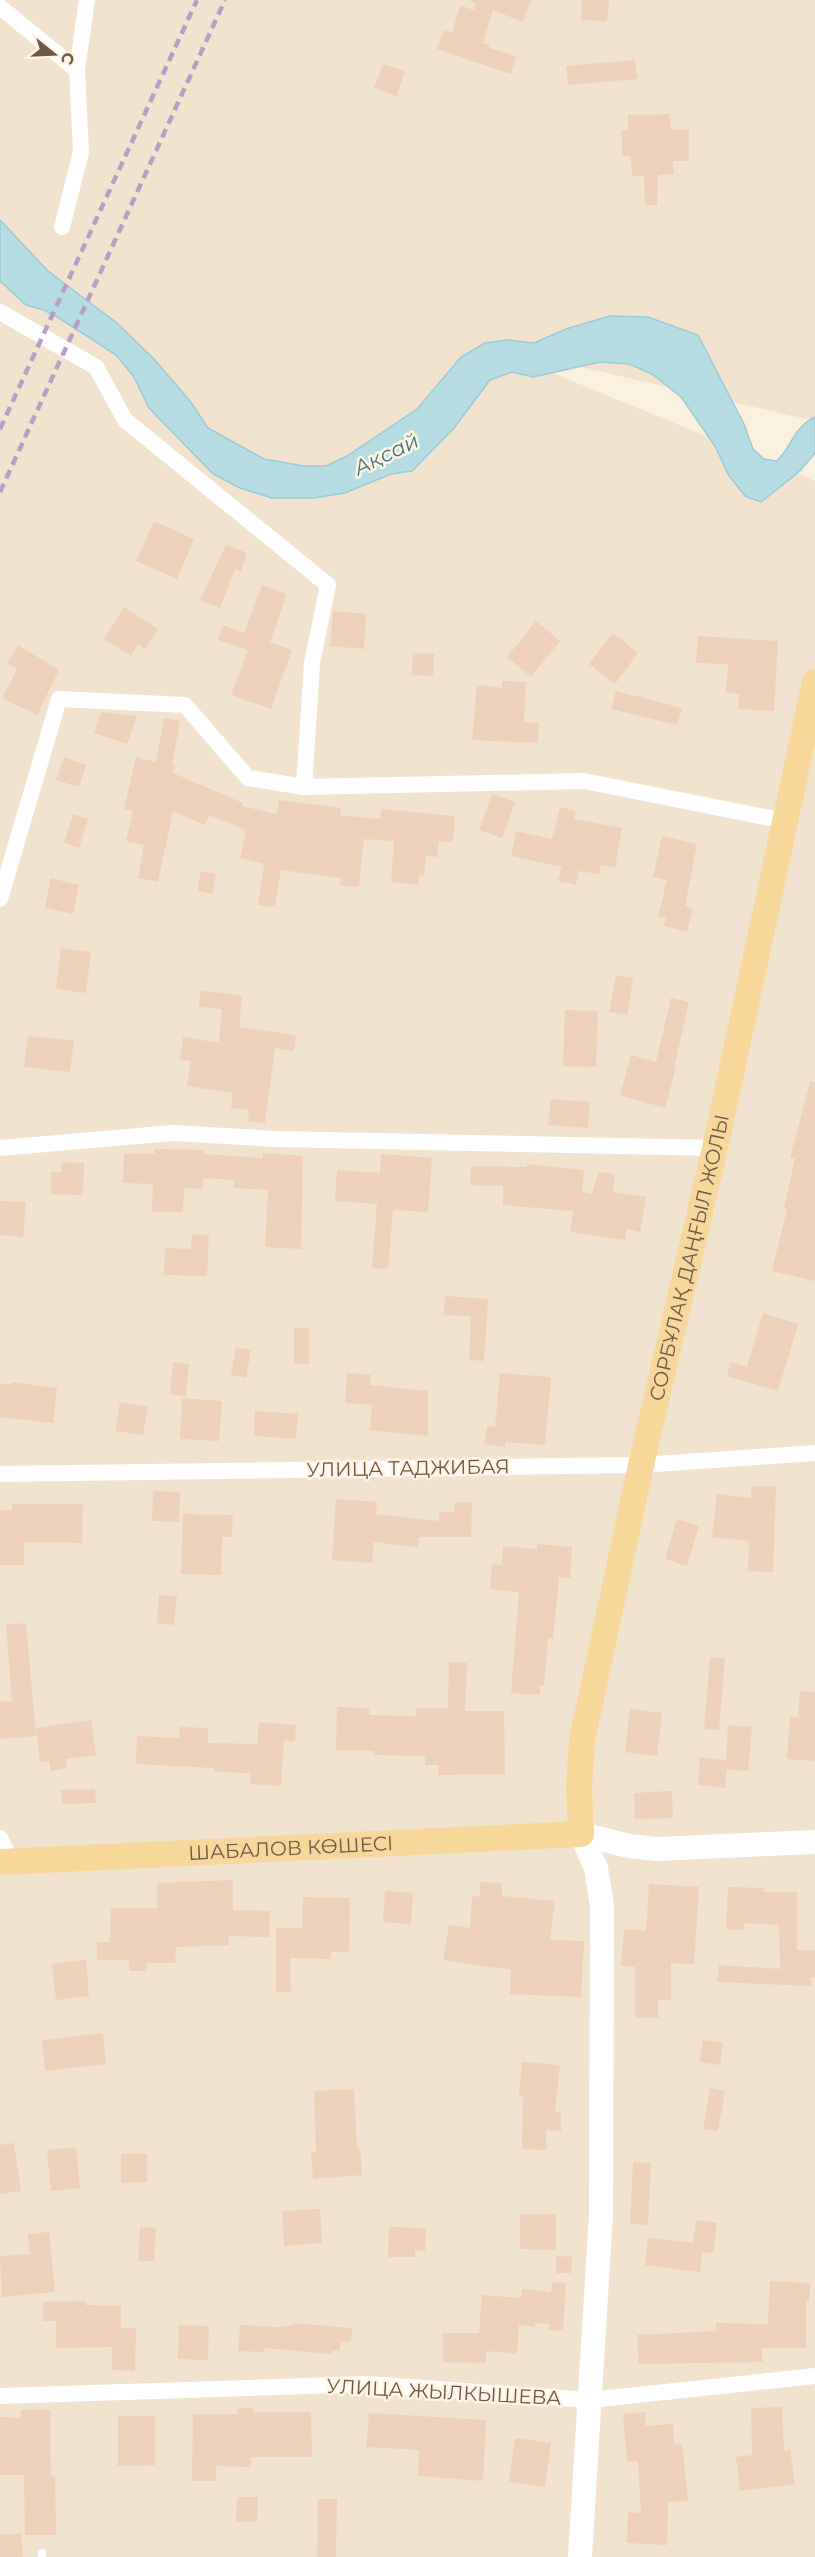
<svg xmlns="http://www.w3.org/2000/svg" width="815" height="2557" font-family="Montserrat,sans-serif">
<rect width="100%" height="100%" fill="#fbf1df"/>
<path fill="#f2e3ce" d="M0 0H815V421L485 345 815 481V2557H0Z"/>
<path fill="#b5dbe3" stroke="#9ccad4" stroke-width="1.5" d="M0 220 48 271 117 323 154 359 190 401 208 428 264 459 304 466H326L347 456 417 409 461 357 485 343 507 340 534 343 566 329 610 316 648 317 698 335 744 424 753 449 764 459 777 461C793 445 792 429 815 417V453L800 471 761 502 745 496 728 474 715 446 681 397 652 374 629 364 600 362 533 377 512 372 490 380 454 428 412 471 391 474 345 493 314 498H272L240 488 213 474 149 408 134 377 116 355 59 318 44 310 26 305 0 281Z"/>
<path fill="#efd0b8" d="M470 0H531L523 22 493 10 483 43 489 45V48L516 56 511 74 437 49 444 30 452 33 460 6 474 10 476 4Z
M582 0H609L607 21 581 20Z
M635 60 637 79 568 85 566 66Z
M383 64 405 71 397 96 374 88Z
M670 114 671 130H689V161H673L674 174 658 175 657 205H645L644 176H632L631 156H622V130H628V115Z
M154 521 194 539 177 579 136 561Z
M226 545 247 553 241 571 235 569 220 608 200 600Z
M262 585 287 594 270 642 292 650 271 709 231 695 248 650 218 640 223 625 244 633Z
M124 607 158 629 145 649 138 645 131 656 104 639Z
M333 611 366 614 364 649 330 646Z
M536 621 560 641 531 677 507 657Z
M613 633 638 653 615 684 589 664Z
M698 636 778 641 774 711 738 709 739 694 726 693 728 664 696 663Z
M18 645 59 670 37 715 2 698 17 669 7 663Z
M413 653 434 654 433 676 412 675Z
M502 681 526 682 524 722 539 723 538 743 472 740 477 685 502 688Z
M616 691 682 708 677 725 611 709Z
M101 712 137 716 127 744 94 733Z
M164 718 180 721 172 765 175 766 173 773 243 803 242 806 277 814 279 800 341 808 340 815 380 819 381 809 455 816 453 842 439 841 437 857 426 856 424 876 419 875 418 885 391 882 394 841 364 839 359 887 340 885 341 878 281 870 275 907 258 905 264 864 240 858 246 830 209 815 205 825 173 811 158 882 138 878 144 845 126 841 133 811 124 809 136 757 156 762Z
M64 757 86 765 79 787 56 780Z
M492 794 515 802 502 838 479 830Z
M560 807 576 811 574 819 622 828 615 868 600 865 599 874 579 871 576 885 558 881 562 867 511 856 516 831 552 839Z
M73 814 88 819 79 848 64 843Z
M662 836 697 844 685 906 693 908 687 932 664 926 666 918 658 917 667 880 653 877Z
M201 871 216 874 212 894 197 891Z
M51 878 79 885 73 914 45 908Z
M61 948 91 952 86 993 56 989Z
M616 975 633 978 627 1015 609 1012Z
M200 991 242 995 239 1027 296 1035 294 1051 275 1048 265 1123 248 1121 249 1110 231 1108 233 1093 187 1086 191 1061 180 1060 183 1037 219 1043 222 1009 199 1007Z
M671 998 689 1002 674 1067 676 1068 665 1108 620 1095 631 1055 656 1062Z
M565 1010 598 1011 596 1067 563 1066Z
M28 1036 74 1041 70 1072 24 1067Z
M810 1082H815V1281L772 1271 787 1209 784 1208 795 1159 790 1158Z
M551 1099 590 1102 588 1128 548 1125Z
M154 1149 204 1150V1154L263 1158V1153L303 1156 301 1249 265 1247 268 1190 234 1188V1180L203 1178V1189L184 1188 183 1212H152L153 1184 123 1183 124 1153 154 1154Z
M381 1154 432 1158 428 1212 393 1210 388 1269 372 1268 377 1204 335 1201 337 1170 380 1173Z
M62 1162 84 1163 83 1195 51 1194V1172H61Z
M527 1164 584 1170 582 1192 592 1194 598 1172 615 1174 613 1192 646 1197 640 1232 626 1229 625 1240 570 1232 573 1211 503 1205V1186L470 1185 471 1166 527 1167Z
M0 1201 26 1202 23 1237 0 1235Z
M192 1234 209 1235 207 1276 164 1275 165 1248 191 1249Z
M445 1296 488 1299 484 1361 469 1360 471 1316 444 1315Z
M763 1313 798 1324 778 1391 727 1376 731 1362 747 1367Z
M294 1328H309V1364H294Z
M236 1347 251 1350 246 1378 231 1375Z
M173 1362 189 1364 186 1396 170 1394Z
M347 1373 371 1375 370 1385 428 1391V1436L370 1430 372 1405 345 1403Z
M500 1373 551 1377 545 1445 505 1442V1447L484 1444 487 1426 495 1427Z
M11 1382 57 1388 53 1423 0 1417V1383L10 1385Z
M182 1398 222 1401 219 1441 180 1439Z
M120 1402 148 1407 143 1435 115 1431Z
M255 1411 298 1414 296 1439 254 1436Z
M751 1486H776L773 1572 748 1571 749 1541 712 1537 717 1494 751 1498Z
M153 1491 180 1492 179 1522 152 1521Z
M336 1499 377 1502 376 1514 439 1521V1512H454L455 1502H472L471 1537H419L418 1547 374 1542 372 1563 332 1560Z
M12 1504H83L82 1543 24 1542V1565H0V1510L12 1511Z
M183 1514 233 1515 232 1537H222L221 1575 181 1574Z
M677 1519 699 1526 687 1566 665 1559Z
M537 1544 572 1547 570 1578 559 1577 553 1639 548 1638 544 1685H540V1695L511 1693 519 1592 490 1589 492 1564 502 1565 503 1546 537 1549Z
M159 1595 177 1596 174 1625 157 1623Z
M26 1623 36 1736 0 1739V1702L12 1701 6 1625Z
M710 1657 725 1658 719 1730 704 1729Z
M449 1662 467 1663 465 1711H504L505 1774 438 1775 439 1765H425V1756L373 1755V1751L336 1750 337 1707 369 1708V1715L416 1716V1708H448Z
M800 1691 815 1692V1761L787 1759 790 1717H798Z
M630 1709 662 1713 657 1756 625 1752Z
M91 1720 96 1755 66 1759 67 1768 51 1771 49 1761 40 1762 36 1728Z
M259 1722 296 1725 295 1741 284 1740 281 1786 250 1784 251 1773 214 1772V1768L136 1764 137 1736 179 1738 180 1727 208 1728V1743L257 1744Z
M728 1725 752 1727 748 1771 727 1769 725 1788 698 1785 700 1757 726 1760Z
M95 1789 96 1803 62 1804 61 1790Z
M672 1791 673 1818 635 1819 634 1793Z
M233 1880V1910L270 1911 269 1937 228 1936 229 1945 176 1947 175 1963H147V1971H129V1960H97V1942H110L111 1908H157V1883Z
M480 1882 502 1883V1896L555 1901 550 1940 584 1941 581 1997 510 1994 511 1970 443 1960 449 1925 470 1928 472 1896 480 1897Z
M649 1884 699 1887 694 1964 671 1963V2000H658V2018H635V1967L621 1966 624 1929 646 1931Z
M728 1887 764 1888 763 1892H797V1950H815V1977H811L812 1986 717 1982 719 1965 780 1969 779 1925 744 1923V1930L726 1929Z
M385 1891 413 1893 411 1924 383 1922Z
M303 1897 350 1898 349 1952H331V1959L290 1958 291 1992H276V1928H302Z
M86 1960 89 1996 56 2000 52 1964Z
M103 2033 106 2064 45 2071 42 2040Z
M703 2040 723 2043 720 2065 699 2062Z
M522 2062 560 2065 555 2112H561V2131L546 2130V2150L522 2149 523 2096 519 2095Z
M710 2088 725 2091 718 2131 703 2129Z
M354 2089 357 2148H360L362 2175 313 2179 311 2152H316L314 2091Z
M14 2143 21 2191 0 2194V2145Z
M76 2147 80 2188 51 2191 47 2150Z
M121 2154H147V2182L121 2183Z
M633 2162 651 2163 648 2225 630 2224Z
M320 2209 322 2243 284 2246 282 2211Z
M520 2214H556V2250L520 2249Z
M696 2220 717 2223 713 2253 702 2252 700 2272 645 2265 648 2238 693 2243Z
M140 2227 156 2228 154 2261H138Z
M389 2227 426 2228 425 2251 415 2250V2257H388Z
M49 2232 55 2292 2 2297 0 2256 30 2254 28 2234Z
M556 2256 572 2257 571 2273H556Z
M770 2281 810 2283 809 2301H806V2348H762V2362L639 2364 637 2335 716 2331V2323L768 2324Z
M552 2282 566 2283 563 2331 549 2330V2324L535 2323V2327L519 2325 517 2354 486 2351V2363L443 2362V2333H479L482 2295 521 2298 522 2289 551 2292Z
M85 2301V2305L121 2306V2328H136L135 2371 112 2370V2347L56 2348V2321H43V2302Z
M293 2323 352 2328 351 2342 341 2341 340 2351H332V2354L264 2348V2352L238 2351 240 2325 279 2327 293 2326Z
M179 2325 209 2326 208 2360 178 2359Z
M782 2407 784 2451 790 2450 795 2484 740 2491 736 2457 752 2455 751 2408Z
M238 2408H253V2412H311L312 2457H251V2467L216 2466V2481H192L193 2414H238Z
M21 2410H50L51 2476H55L56 2535H25L24 2475H0V2417L21 2418Z
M645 2412 646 2426 673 2424 674 2445 682 2444 688 2501 668 2502 667 2545 627 2543 628 2512 641 2513 638 2461 627 2462 623 2414Z
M369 2413 486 2420 483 2481 418 2476 419 2450 366 2447Z
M118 2416H155V2465L118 2466Z
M515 2438 551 2443 545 2487 509 2482Z
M237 2497H258L257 2522H236Z
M318 2499H337L336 2557H317Z
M21 2533 23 2557H0V2535Z"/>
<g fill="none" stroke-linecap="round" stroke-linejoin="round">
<path stroke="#fff" stroke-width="8" d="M42 2553V2557"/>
<path stroke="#fff" stroke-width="16" d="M0 7 77 70
M62 227 81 152 77 70 87 0
M0 312 96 367 125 420 328 585 312 663 304 787
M0 899 59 699 185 705 248 778 304 787 584 781 785 821
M0 1148 172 1133 277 1139 715 1148
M0 1474 641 1465 815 1453
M0 1838 11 1861
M0 2396 367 2384 590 2400 815 2376"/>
<path stroke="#fff" stroke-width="24" d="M581 1834 629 1846 657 1849 815 1842
M580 2557 601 2214 602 1906 596 1868 581 1834"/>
<path stroke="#f8d79a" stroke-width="26" id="s1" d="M0 1862 581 1834 579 1788 582 1740 641 1465 715 1148 815 682"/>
<path stroke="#b3a0c2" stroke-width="4.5" stroke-dasharray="9 6" stroke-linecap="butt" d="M0 429 197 0
M0 492 225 0"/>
</g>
<g text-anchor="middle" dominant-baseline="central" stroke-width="5" stroke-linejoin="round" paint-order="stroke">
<g font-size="20" fill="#705848" stroke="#fef5e5">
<text stroke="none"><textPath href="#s1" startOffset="1170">СОРБҰЛАҚ ДАҢҒЫЛ ЖОЛЫ</textPath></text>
<text transform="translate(408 1468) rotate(-1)">УЛИЦА ТАДЖИБАЯ</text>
<text stroke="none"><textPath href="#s1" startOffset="291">ШАБАЛОВ КӨШЕСІ</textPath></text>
<text transform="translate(444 2392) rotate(3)">УЛИЦА ЖЫЛКЫШЕВА</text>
</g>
<g font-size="21" font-style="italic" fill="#437683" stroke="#fef5e5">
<text transform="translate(386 454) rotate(-26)">Ақсай</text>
</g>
</g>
<g transform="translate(54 54) rotate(108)" stroke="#fef5e5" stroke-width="4.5" paint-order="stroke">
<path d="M0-4.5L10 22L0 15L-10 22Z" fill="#705848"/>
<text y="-9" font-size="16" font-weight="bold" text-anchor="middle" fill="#705848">С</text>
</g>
</svg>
